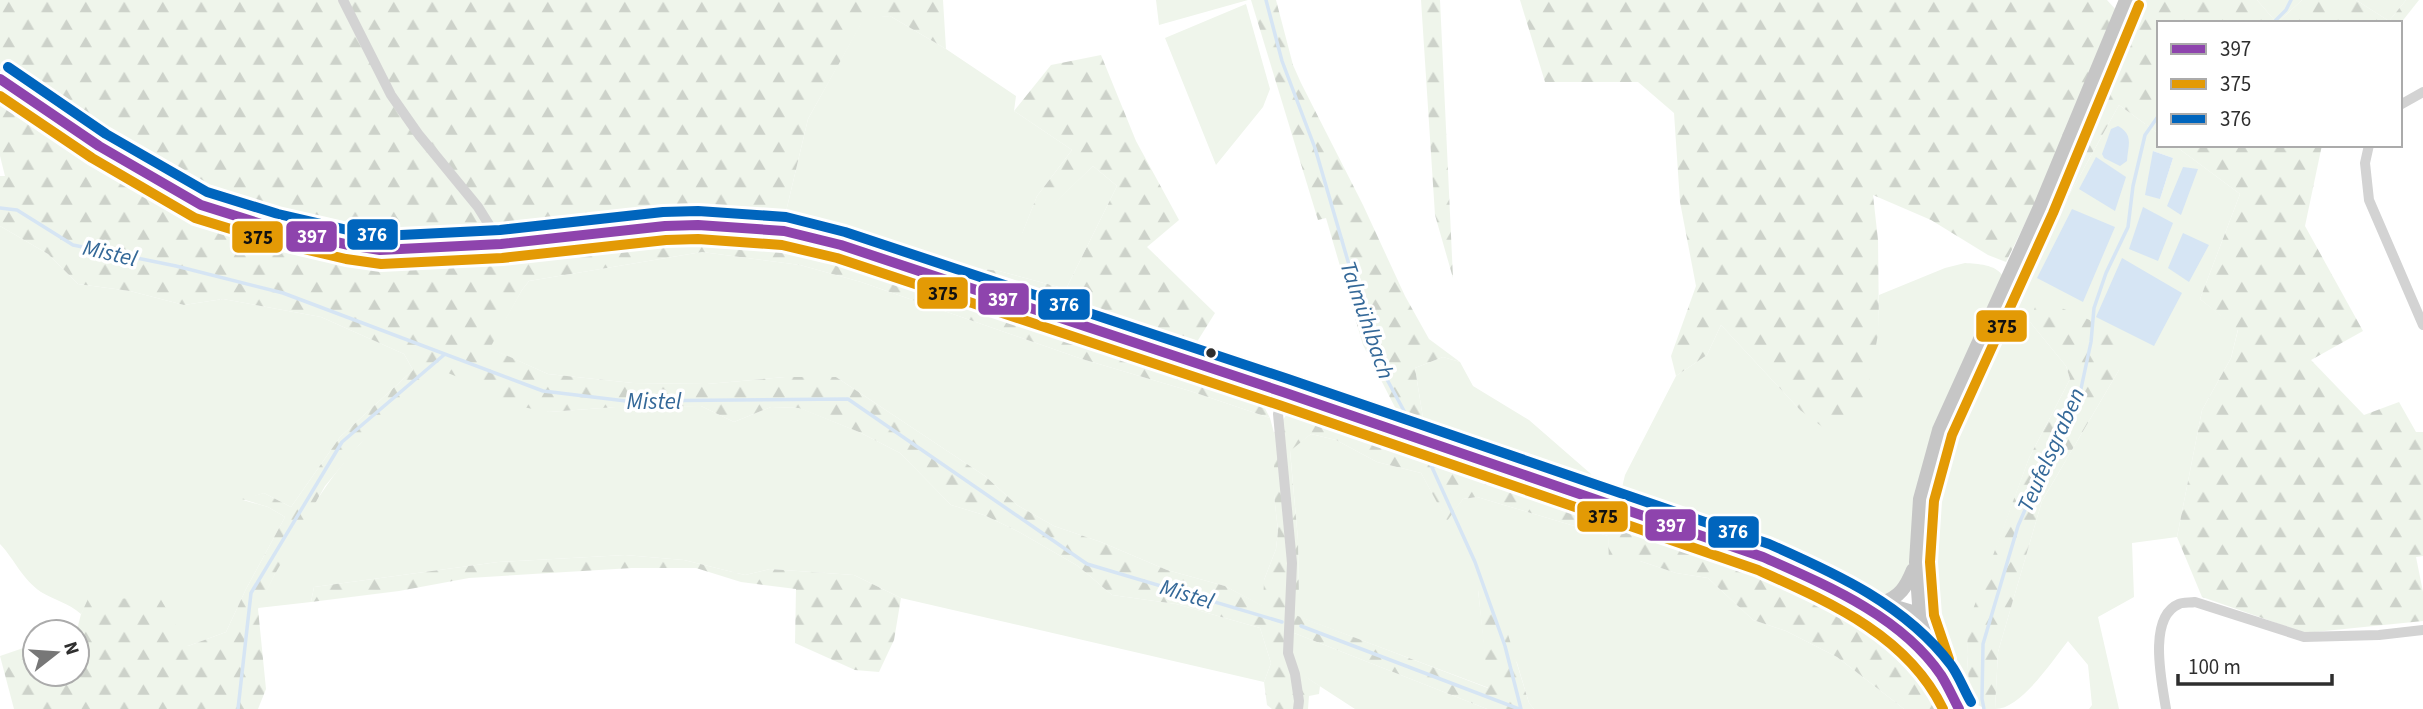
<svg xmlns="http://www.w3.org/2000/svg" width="2423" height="709" font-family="'Source Sans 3',sans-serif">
<defs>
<pattern id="forest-firs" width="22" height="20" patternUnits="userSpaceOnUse" patternTransform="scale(1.75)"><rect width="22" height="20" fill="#eff5eb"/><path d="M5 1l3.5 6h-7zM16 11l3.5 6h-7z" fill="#cdd2ca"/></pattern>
</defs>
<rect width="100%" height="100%" fill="#fff"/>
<path fill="#eff5eb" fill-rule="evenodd" d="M1156 0H1248L1159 25Z
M2257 0H2302L2277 23Z
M2356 0H2406L2389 21Z
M1246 4 1270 89 1263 107 1216 165 1165 38Z
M890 16 946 49 1016 96 1014 111 1072 150 1037 196 1022 234 1093 166 1117 186 1066 289 999 271 968 267 784 220 808 119 864 18Z
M2119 105 2159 134V145H2174L2240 194 2200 299 2238 329 2231 358 2202 410 2177 537 2132 543 2134 597 2098 617 2119 709H2089L2092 705 2088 665 2068 641C2052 661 2021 709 1995 709L1998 652 2042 501 2119 370V345L2030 322 2066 366 2070 379 2029 458 1969 623 1967 655 1970 701 1951 670 1937 629 1928 589 1926 518 1933 475 1945 439 1970 375 2015 284 2046 210 2057 217ZM2153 151 2173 158 2160 199Z
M0 226 48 254 78 284 130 291 184 305 223 299 321 317 404 354 413 370 340 437 291 507 264 493 243 500 268 507 285 517 246 589 226 632 188 646 89 599 81 614C67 602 56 601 41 592 22 579 15 560 0 544Z
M702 252 800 265 861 282 1082 359 1190 391 1270 418 1274 433V495L1278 531 1276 549 1264 580V607L1225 586 1167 570 1101 542 1054 526 1017 505 985 476 836 377H785L707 384 633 383 548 374 489 348 522 290 529 281Z
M1965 263C1978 264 1995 264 2003 276L1941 410 1909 571C1901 589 1890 598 1870 595L1620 496 1625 475 1676 376 1707 355 1721 325 1800 410 1879 329V295L1945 268Z
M1443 357 1460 362 1473 386 1529 420 1591 474 1596 486 1595 488 1423 418 1415 368Z
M443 370 549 412 616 407 701 406 734 422 771 407 800 408 859 432 900 453 951 505 984 515 1019 532 1078 566 1112 595 1176 604 1260 628 1271 663 1264 682 901 598 854 575 770 569 745 575 684 560 625 555 498 562 314 587 311 602 258 608C286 551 316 492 359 445 383 418 415 395 443 370Z
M1311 434 1336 440 1377 462 1421 473 1447 520 1463 499 1477 497 1608 536 1610 561H1640L1676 573 1708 578 1753 620 1786 631 1837 657 1904 709H1534L1529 703 1517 663 1478 590 1489 688 1289 613 1299 595 1298 540 1290 450Z
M1793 577C1840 596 1880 617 1916 654 1931 669 1940 691 1950 709H1947C1912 659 1878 631 1829 596L1801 598Z
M1289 631 1487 709H1355L1298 672 1288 653Z"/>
<path fill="url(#forest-firs)" d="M0 0H943L946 49 890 16 864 19 808 119 784 220 861 233 968 267 999 271 1066 289 1117 186 1093 166 1021 236 1037 196 1072 150 1014 111 1051 65 1101 55 1136 141 1179 220 1147 247 1215 313 1190 353 1181 363 1258 395 1270 418 1190 391 1082 359 861 282 800 265 702 252 529 281 522 290 490 348 548 374 633 383 707 384 785 377H836L985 476 1017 505 1054 526 1101 542 1167 570 1225 586 1263 606 1264 580 1276 549 1278 531 1274 495V433L1297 399 1691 537 1793 577 1802 598 1828 596C1877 631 1912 659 1947 709H1904L1837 657 1786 631 1753 620 1708 578 1676 573 1640 561H1609L1608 536 1477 497 1463 499 1447 521 1421 473 1377 462 1336 440 1311 434 1290 451 1298 540 1299 596 1290 613 1488 688 1478 589 1499 605 1529 703 1534 709H1487L1289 631C1287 664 1293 669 1320 686L1319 694 1309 696 1308 709H1272L1267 705 1264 682 1271 663 1260 628 1176 604 1112 595 1078 566 1019 532 984 515 951 505 900 453 859 432 799 408 771 407 734 422 701 406 616 407 549 412 512 405 470 382 443 371 360 444 325 486 275 574 258 609 266 689 258 709H14L0 656 35 644V674H77V632H73L77 630 81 614 88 599 160 598 188 646 226 632 246 589 285 517 268 507 242 499 264 493 291 507 340 437 413 370 404 354 321 317 223 299 184 305 130 291 78 284 48 254 0 226V176H5L0 156Z
M1251 0H1276L1293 65 1301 83 1363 205 1405 296 1429 339 1460 362 1443 357 1415 368 1423 418 1401 419 1363 345 1326 218 1318 220Z
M1421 0H1440L1453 278 1435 215Z
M1520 0H2107L2118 12 2043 187 2006 262 1988 255 1931 220 1873 195 1878 240 1879 329 1863 416 1829 432 1800 410 1721 325 1707 355 1676 376 1671 356 1696 286 1680 202 1674 113 1638 82H1545Z
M2132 0H2257L2277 23H2159V134L2119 105 2057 217 2046 210 2116 45Z
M2302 0H2356L2389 21 2406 0H2419L2400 24 2277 23Z
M2174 145H2322L2305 226 2363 331 2311 360 2364 415 2399 402 2416 432H2423V556L2416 557 2423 592V621L2305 633 2202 597 2177 537 2202 410 2231 358 2238 330 2200 299 2240 194Z
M2038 298 2125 335 2119 345V370L2042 501 1998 652 1995 709H1986L1970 701 1967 655 1968 623 2029 458 2070 379 2066 366 2030 322Z
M625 555 684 560 745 575 770 569 854 575 901 598 894 640 879 672 855 670 795 643 796 589 741 582 696 568H632L469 578 399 591 311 602 314 587 498 562Z"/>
<path fill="#d6e5f4" d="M2118 126C2134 135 2128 145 2127 161L2120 166 2104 158 2102 154 2111 129Z
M2153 151 2173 158 2160 199 2145 195Z
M2096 157 2126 177 2115 211 2079 189Z
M2183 167 2198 169 2181 215 2167 206Z
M2143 207 2173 223 2158 261 2129 249Z
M2072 209 2115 227 2083 302 2037 278Z
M2183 233 2209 245 2189 282 2168 268Z
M2122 258 2182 293 2154 346 2096 317Z"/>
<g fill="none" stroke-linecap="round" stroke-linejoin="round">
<path stroke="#d6e5f4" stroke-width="3.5" d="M1266 0 1282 61 1315 148 1377 361 1416 433
M2273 23 2286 10 2291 0
M0 208 17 210 73 245 176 266 283 293 543 391 626 401 848 399 1087 564 1282 622
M1421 443 1475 562 1505 646 1521 709
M1301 626 1519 709
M238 709 251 593 342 442 445 354
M1984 709 1982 699 1983 644 2018 526 2048 457 2079 398 2091 342 2094 308 2106 273 2128 227 2133 186 2145 135 2159 115"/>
<path stroke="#d3d3d3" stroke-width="10" d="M343 0 391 95 419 135 478 207 501 244
M2400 105 2423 92
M2369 145 2365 163 2369 200 2423 325
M1283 392 1278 414 1292 563 1288 653 1295 674 1299 701 1298 709
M2166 709C2162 683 2147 617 2179 604 2183 602 2190 603 2195 602L2304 637 2379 635 2423 630"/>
<path stroke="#c6c6c6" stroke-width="14" d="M0 79 99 146 201 205 274 228 349 245 380 250 501 244 665 226 698 225 784 231 841 245 1643 514 1763 557 1835 589 1919 614
M1851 598 1898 631 1933 665
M1882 603C1900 597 1906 587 1913 570
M1959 709 1931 655 1920 618 1916 562 1920 499 1939 430 2040 207 2126 0"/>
<g stroke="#fff" stroke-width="16">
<path id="bus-1" d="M0 79 99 146 201 205 274 228 349 245 380 250 501 244 665 226 698 225 784 231 841 245 1283 392 1763 557C1826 585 1901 616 1941 675 1948 686 1953 698 1959 709"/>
</g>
<g stroke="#fff" stroke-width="16">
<path id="bus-2" d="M0 96 92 158 195 218 270 241 346 259 381 264 502 258 666 240 698 239 782 245 837 258 1279 405 1758 570C1829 602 1907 635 1943 709
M1949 659 1934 615 1930 562 1934 501 1952 435 2053 213 2139 5"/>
</g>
<g stroke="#fff" stroke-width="16">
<path id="bus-3" d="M8 67 106 134 207 192 278 214 352 231 381 236 500 230 663 212 698 211 786 217 845 232 1288 379 1769 544C1835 573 1906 605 1951 665 1959 676 1964 690 1971 702"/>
</g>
<use href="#bus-1" stroke="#8e44ad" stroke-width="10"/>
<use href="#bus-2" stroke="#e39a05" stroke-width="10"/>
<use href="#bus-3" stroke="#0065bd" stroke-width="10"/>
</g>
<circle fill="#2e2e2e" stroke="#fff" stroke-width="2.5" cx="1211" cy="353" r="6"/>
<g text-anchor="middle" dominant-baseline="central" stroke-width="7" stroke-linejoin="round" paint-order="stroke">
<g font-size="23" font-style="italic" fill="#346898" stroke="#fff">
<text transform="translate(110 253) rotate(13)">Mistel</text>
<text transform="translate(1367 320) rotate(71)">Talmühlbach</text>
<text x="654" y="401">Mistel</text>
<text transform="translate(2051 450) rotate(-66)">Teufelsgraben</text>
<text transform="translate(1187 594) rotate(17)">Mistel</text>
</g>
</g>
<g stroke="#fff" stroke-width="2.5">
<rect x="346" y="218" width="53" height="33" rx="7" fill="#0065bd"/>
<rect x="285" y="220" width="53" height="33" rx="7" fill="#8e44ad"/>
<rect x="231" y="220" width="53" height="34" rx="7" fill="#e39a05"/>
<rect x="916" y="276" width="53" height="34" rx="7" fill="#e39a05"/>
<rect x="977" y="282" width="53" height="34" rx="7" fill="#8e44ad"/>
<rect x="1037" y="288" width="54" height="33" rx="7" fill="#0065bd"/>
<rect x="1975" y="309" width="53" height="34" rx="7" fill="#e39a05"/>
<rect x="1576" y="500" width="53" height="33" rx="7" fill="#e39a05"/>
<rect x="1644" y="508" width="53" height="34" rx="7" fill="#8e44ad"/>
<rect x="1707" y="515" width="53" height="34" rx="7" fill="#0065bd"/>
</g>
<g font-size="19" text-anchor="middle" font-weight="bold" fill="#fff">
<text x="372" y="241">376</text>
<text x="312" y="243">397</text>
<text x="1003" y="306">397</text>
<text x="1064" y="311">376</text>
<text x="1671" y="532">397</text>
<text x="1733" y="538">376</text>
</g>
<g font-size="19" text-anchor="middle" font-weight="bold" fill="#111">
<text x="258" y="244">375</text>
<text x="943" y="300">375</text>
<text x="2002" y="333">375</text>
<text x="1603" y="523">375</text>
</g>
<rect x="2157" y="21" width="245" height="126" fill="#ffffff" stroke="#ababab" stroke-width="2"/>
<rect x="2171" y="44" width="35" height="10" fill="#8e44ad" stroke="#ababab" stroke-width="2"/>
<text x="2220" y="56" font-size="21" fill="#2e2e2e">397</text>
<rect x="2171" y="79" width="35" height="10" fill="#e39a05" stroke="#ababab" stroke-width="2"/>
<text x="2220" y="91" font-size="21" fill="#2e2e2e">375</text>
<rect x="2171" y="114" width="35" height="10" fill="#0065bd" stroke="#ababab" stroke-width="2"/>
<text x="2220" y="126" font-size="21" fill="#2e2e2e">376</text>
<g transform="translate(56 653) rotate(73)"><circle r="33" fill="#ffffff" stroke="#ababab" stroke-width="2"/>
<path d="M0-5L12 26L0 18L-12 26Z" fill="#777777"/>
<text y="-10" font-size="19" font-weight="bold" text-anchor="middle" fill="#2e2e2e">N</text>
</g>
<path d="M2178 674v10h154v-10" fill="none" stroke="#2e2e2e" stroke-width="3.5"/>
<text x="2188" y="674" font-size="21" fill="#2e2e2e" stroke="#ffffff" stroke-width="5" paint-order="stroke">100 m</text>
</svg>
